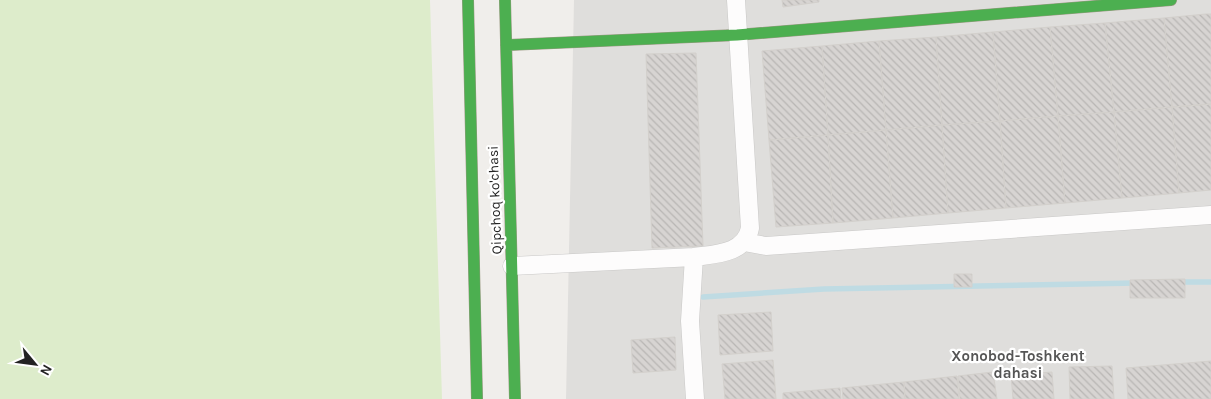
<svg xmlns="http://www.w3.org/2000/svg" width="1211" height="399" font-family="Karla,sans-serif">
<defs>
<pattern id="building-back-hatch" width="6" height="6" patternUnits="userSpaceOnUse" patternTransform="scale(1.25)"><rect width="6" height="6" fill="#d7d4d2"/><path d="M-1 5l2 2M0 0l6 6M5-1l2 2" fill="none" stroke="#b8b6b4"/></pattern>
</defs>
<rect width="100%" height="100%" fill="#f0eeeb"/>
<path fill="#dfdedc" d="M574 0H1211V399H566Z"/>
<path fill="#ddeccb" d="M0 0H430L442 399H0Z"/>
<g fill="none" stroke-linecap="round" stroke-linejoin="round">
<path stroke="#bfdbe3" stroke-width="5.5" d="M1178 282H1211
M703 297 824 289 1136 283"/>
</g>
<path fill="url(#building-back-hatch)" stroke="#d3d0cc" d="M782 0H819V2L783 7Z
M1206 14H1211V104L1172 107 1164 18Z
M1164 18 1172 107 1114 112 1105 23Z
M1105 23 1114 112 1058 116 1050 27Z
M1050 27 1058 116 1000 121 993 32Z
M993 32 1000 121 942 125 936 37Z
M936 37 942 125 886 130 879 41Z
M879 41 886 130 828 135 822 46Z
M822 46 828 135 769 140 762 51Z
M696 53 703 246 652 248 646 54Z
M1211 104V190L1179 193 1172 107Z
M1172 107 1179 193 1122 198 1114 112Z
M1114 112 1122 198 1065 203 1058 116Z
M1058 116 1065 203 1006 208 1000 121Z
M1000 121 1006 208 948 213 942 125Z
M942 125 948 213 893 218 886 130Z
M886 130 893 218 833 223 828 135Z
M828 135 833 223 776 227 769 140Z
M954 274H972V287H954Z
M1185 279V298H1130V280Z
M771 312 773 351 720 355 718 315Z
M675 337 676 370 633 373 631 340Z
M773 360 776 399H725L722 364Z
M1211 361V399H1128L1126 368Z
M1112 366 1114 399H1070L1069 367Z
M993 372 997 399H960L958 376Z
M1052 372 1054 399H1013L1011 375Z
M957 376 959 399H905L904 382Z
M904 382 905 399H843L842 388Z
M840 388 841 399H783V393Z"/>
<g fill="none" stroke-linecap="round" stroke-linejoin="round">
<g stroke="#c9c8c7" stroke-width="19">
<path id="street" d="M744 242 766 246 1211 215
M512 266 694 257
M695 399 690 321 694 257C715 254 745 254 750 228L736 0"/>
</g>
<g stroke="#999a82" stroke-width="12">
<path id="fast" d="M468 0 477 399
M505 0 515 399
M506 45 737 35 1171 0"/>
</g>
<use href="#street" stroke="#fdfcfc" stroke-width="18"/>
<use href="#fast" stroke="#4caf50" stroke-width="11"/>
</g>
<g text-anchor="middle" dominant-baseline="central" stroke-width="4.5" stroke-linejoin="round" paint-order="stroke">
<g font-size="14" fill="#222" stroke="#fff">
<text transform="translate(495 200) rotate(-92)">Qipchoq ko'chasi</text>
</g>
<g font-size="15" font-weight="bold" fill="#555" stroke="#fff">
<text x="1018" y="356">Xonobod-Toshkent<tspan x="1018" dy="17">dahasi</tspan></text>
</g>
</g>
<g transform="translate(35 364) rotate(119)" stroke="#ffffff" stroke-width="4" paint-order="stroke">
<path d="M0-4L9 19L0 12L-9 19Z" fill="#222222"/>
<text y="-8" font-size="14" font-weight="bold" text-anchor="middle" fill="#222222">N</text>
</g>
</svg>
